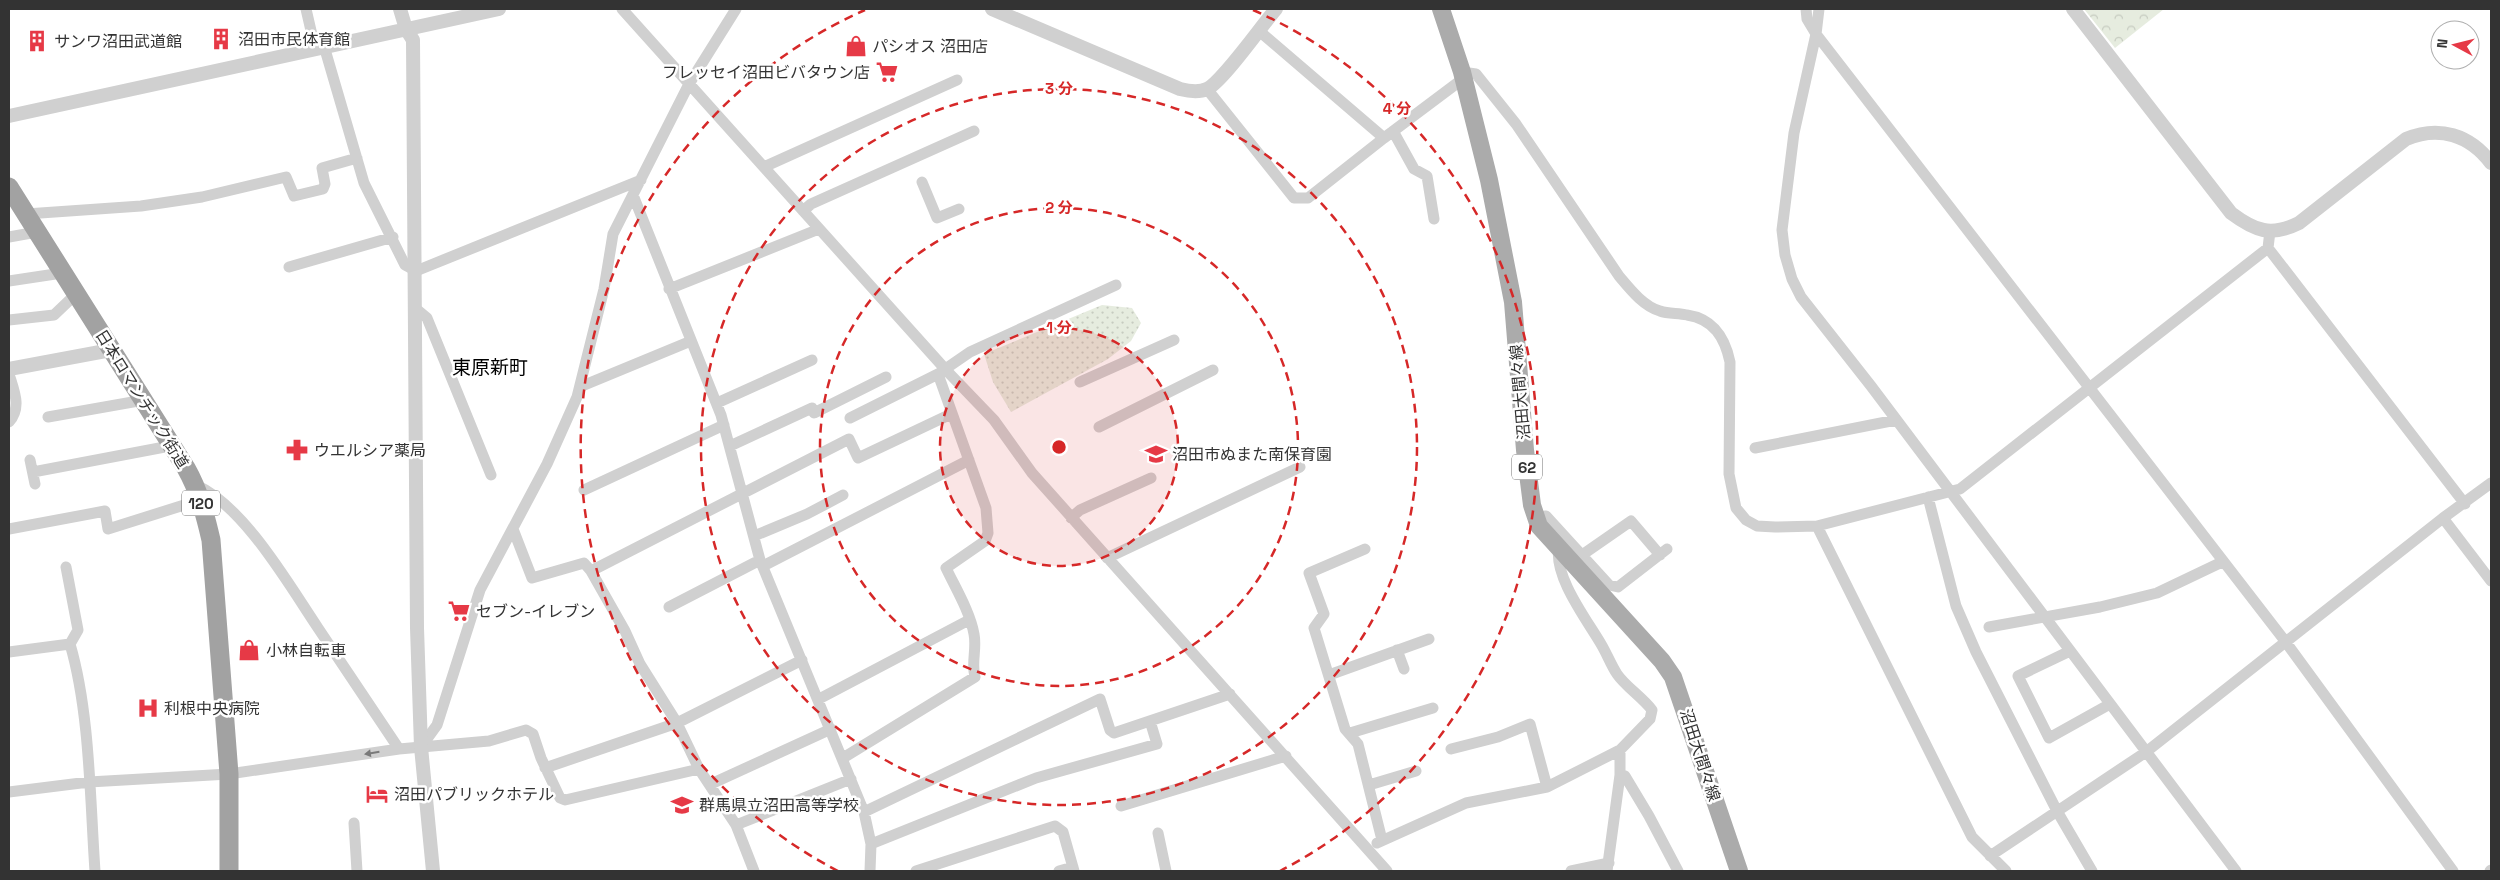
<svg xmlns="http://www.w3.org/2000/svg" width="2500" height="880" font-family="'Space Grotesk','Noto Sans JP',sans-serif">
<defs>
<pattern id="grass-dots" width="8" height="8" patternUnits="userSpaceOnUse" patternTransform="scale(1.25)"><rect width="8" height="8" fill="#e6ecdf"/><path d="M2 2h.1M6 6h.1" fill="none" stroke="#c6cbc0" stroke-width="1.8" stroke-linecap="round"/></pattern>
<pattern id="forest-crowns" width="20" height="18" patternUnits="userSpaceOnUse" patternTransform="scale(1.25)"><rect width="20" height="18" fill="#e6ecdf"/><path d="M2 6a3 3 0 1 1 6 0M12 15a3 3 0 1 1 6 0" fill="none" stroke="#c6cbc0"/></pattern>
</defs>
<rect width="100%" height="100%" fill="#fff"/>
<path fill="url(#grass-dots)" d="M1102 305 1132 308 1141 323 1131 341 1108 359 1011 412 993 382 984 354Z"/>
<path fill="url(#forest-crowns)" d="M2084 9H2164L2115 48Z"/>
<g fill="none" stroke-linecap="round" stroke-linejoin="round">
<path stroke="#d0d0d0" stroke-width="11" d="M306 9 315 48
M622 9 946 370 994 420 1032 473 1387 871
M1806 9 1807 19 1816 34 2285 641 2453 871
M1819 9 1816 34 1794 133 1782 230 1785 255 1792 279 1801 297 1871 386 2236 871
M1258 30 1384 138 1464 78
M324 46 364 183 405 265 416 271 641 180
M1462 72 1476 74 1516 124 1619 276C1630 289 1643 306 1660 311 1668 314 1678 313 1687 315 1714 319 1725 338 1730 362L1729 474 1736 508 1746 520 1757 526 1775 527 1817 526 1960 489 2268 248
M1207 89 1294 198H1308L1384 138
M1393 131 1414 169 1427 176 1434 219
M764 167 957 80
M922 182 937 218 959 209
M633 195 721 415 760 560 864 812 871 844 870 871
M803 211 811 204 974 131
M26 214 141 206 202 197 286 177 294 196 323 189 325 184 322 168 357 158
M2270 231 2268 248 2465 504
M9 237 37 232
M289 267 393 237
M9 281 62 273
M669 289 819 229
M415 308 427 318 491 475
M9 320 54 315 76 294
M9 374C14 391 22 407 9 422
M1080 382 1174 340
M582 386 691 341
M717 403 812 360
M48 417 144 400
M850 418 938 374
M1099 427 1213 370
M730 446 812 408 814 413 886 377
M1755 448 1896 420
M30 460 35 484
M33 472 170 446
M196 485C244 506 289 585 318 628 345 668 372 709 399 749
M584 490 724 425
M1928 497 1956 606 1976 652 2057 811 2092 871
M1071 518 1080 510 1151 478
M1536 518 1546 516 1609 585 1618 587 1667 549
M2443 518 2491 581
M1817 526 1972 837 2006 871
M9 529 105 511 108 529 200 500
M513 529 532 578 584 563 591 571 625 631 640 664 677 723 699 769 736 825 754 871
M754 536 807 514 843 495
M1559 547C1553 576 1587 620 1601 644 1607 654 1611 665 1617 674 1625 686 1642 697 1652 710L1650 719 1620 750V775L1607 871
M1365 549 1309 573 1324 614 1314 628 1345 729 1358 744 1382 840
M1582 555 1631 521 1660 555
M1107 558 1300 467
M763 566 969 460
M66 567 78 630 70 644C90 712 90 800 95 871
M591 571 849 439 858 458 951 414
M669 607 760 560
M1989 627 2100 607 2157 593 2222 562
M1397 650 1404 669
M2070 651 2018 676 2049 738 2110 704
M9 652 70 644
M1329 675 1429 639
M819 699 969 620
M1350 733 1433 708
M421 747 437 725 480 590 547 464 577 397 604 289 613 234 689 84 736 9
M1451 749 1498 737 1530 724 1547 787
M843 758 975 677C971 663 977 649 974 634 970 612 956 589 946 568L985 541 988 533 986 508 938 374 970 352 1116 285
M545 768 677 723 802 660
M1620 775 1625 776 1649 816 1678 871
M711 784 831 729
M1369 785 1416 771
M9 792 89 782 229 774 399 749 489 741 526 730 533 734 541 758 560 798 565 800 699 769
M1121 806 1286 756
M864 812 1100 699 1110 730 1114 733 1230 694
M354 823 357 871
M736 825 851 779
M1158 833 1166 871
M1377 843 1466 803 1547 787 1620 750
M871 844 1036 778 1157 744 1150 721
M1990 856 2146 752 2443 518 2491 483
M916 871 1055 826 1063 832 1074 871
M1059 871 1073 867
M1571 871 1609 863
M2490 871 2491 870"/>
<path stroke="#d0d0d0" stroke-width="14" d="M400 9 406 29 413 40 417 628 421 747 433 871
M992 9 1180 89C1188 91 1198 93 1207 89 1223 81 1262 25 1276 9
M2073 9 2231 213C2255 231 2271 237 2299 223L2406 139C2439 125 2470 135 2491 163
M9 116 499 9
M9 369 111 350"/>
<path stroke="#ababab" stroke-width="18" d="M1441 9 1462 72 1489 180 1513 302 1525 450 1532 505 1539 526 1662 661 1673 677 1739 871"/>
<path stroke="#a2a2a2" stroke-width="19" d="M9 187 186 468C199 491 205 514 211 540L229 774V871"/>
</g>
<defs><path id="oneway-solid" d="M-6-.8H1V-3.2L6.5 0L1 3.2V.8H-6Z" transform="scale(1.25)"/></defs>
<use fill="#7a7a7a" href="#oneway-solid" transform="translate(372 753) rotate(171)"/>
<circle cx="1059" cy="447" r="119" fill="#d62828" fill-opacity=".12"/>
<g fill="none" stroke="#d62828" stroke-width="2.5" stroke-dasharray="9 6">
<circle cx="1059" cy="447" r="119"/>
<circle cx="1059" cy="447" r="239"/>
<circle cx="1059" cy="447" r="358"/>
<path d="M838 871A478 478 0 0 1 865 10M1253 10A478 478 0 0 1 1280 871"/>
</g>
<defs>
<g id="building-bare" transform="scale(1.725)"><path d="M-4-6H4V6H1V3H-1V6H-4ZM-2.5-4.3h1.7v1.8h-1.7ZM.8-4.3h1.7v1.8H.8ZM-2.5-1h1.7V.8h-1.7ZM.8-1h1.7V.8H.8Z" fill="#e63946" stroke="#fff" stroke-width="2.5" paint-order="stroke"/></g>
<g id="shop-bare" transform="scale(1.725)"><path d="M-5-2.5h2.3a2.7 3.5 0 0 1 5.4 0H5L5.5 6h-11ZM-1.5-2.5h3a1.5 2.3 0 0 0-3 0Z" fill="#e63946" stroke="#fff" stroke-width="2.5" paint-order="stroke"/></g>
<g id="supermarket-bare" transform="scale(1.725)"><path d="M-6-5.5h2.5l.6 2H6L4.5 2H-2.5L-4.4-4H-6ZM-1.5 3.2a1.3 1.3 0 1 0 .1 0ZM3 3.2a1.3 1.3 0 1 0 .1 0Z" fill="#e63946" stroke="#fff" stroke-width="2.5" paint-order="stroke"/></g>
<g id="pharmacy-bare" transform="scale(1.725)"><path d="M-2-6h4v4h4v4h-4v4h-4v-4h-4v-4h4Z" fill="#e63946" stroke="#fff" stroke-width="2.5" paint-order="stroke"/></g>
<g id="school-bare" transform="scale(1.725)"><path d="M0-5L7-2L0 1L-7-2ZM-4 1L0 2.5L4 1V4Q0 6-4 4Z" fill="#e63946" stroke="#fff" stroke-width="2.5" paint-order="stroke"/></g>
<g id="hospital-bare" transform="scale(1.725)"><path d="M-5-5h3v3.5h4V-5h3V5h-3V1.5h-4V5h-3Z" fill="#e63946" stroke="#fff" stroke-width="2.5" paint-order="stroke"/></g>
<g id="hotel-bare" transform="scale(1.725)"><path d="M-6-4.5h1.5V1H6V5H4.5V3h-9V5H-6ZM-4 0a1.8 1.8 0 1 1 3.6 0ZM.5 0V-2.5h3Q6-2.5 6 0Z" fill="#e63946" stroke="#fff" stroke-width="2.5" paint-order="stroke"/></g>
</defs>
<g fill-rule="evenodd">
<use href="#building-bare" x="221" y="39"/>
<use href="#building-bare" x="37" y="41"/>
<use href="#shop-bare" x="856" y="46"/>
<use href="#supermarket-bare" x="887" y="72"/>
<use href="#pharmacy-bare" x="297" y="450"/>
<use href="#school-bare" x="1156" y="454"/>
<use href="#supermarket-bare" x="459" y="611"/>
<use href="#shop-bare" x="249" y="650"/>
<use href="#hospital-bare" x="148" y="708"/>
<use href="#hotel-bare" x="377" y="794"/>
<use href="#school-bare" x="682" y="805"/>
</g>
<g text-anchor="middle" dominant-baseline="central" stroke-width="5" stroke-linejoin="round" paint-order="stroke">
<g fill="#fff" stroke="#707070" stroke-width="1">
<rect x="1512" y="454.5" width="30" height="25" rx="4"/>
<rect x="182" y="490.5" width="38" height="25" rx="4"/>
</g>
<g font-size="15" font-weight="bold" fill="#333">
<text x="1527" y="467">62</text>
<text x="201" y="503">120</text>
</g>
<g font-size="16" fill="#333" stroke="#fff" text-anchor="start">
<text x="238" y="39">沼田市民体育館</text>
<text x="54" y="41">サンワ沼田武道館</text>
<text x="872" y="46">パシオス 沼田店</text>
<text x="870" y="72" text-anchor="end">フレッセイ沼田ビバタウン店</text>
<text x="314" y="450">ウエルシア薬局</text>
<text x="1172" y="454">沼田市ぬまた南保育園</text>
<text x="476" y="611">セブン-イレブン</text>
<text x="266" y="650">小林自転車</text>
<text x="164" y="708">利根中央病院</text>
<text x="394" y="794">沼田パブリックホテル</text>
<text x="699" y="805">群馬県立沼田高等学校</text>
</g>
<g font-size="16" fill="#333" stroke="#fff">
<text transform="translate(1520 392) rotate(-95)">沼田大間々線</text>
<text transform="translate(142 399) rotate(58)">日本ロマンチック街道</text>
<text transform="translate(1700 755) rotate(72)">沼田大間々線</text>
</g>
<g font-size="19" fill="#000" stroke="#fff">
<text x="490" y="367">東原新町</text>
</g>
</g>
<circle cx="1059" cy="447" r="8" fill="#d62828" stroke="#fff" stroke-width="2.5"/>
<g font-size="15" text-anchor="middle" font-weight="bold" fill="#d62828" stroke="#fff" stroke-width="5" stroke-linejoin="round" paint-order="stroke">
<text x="1059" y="94">3 分</text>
<text x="1397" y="114">4 分</text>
<text x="1059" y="213">2 分</text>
<text x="1059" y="333">1 分</text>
</g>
<rect width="2500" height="880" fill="none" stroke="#333333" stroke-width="20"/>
<g transform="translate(2455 45) rotate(277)"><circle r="24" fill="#ffffff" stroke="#adadad"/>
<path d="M0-4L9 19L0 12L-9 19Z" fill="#e63946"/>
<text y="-8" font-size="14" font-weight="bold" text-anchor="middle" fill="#333333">N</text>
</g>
</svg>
